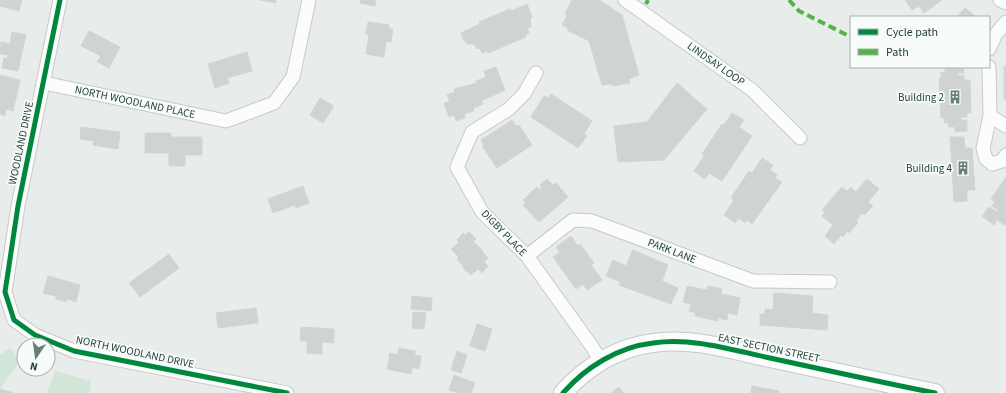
<svg xmlns="http://www.w3.org/2000/svg" width="1006" height="393" font-family="'Source Sans 3',sans-serif">
<rect width="100%" height="100%" fill="#e8edeb"/>
<path fill="#d1e6d8" d="M10 348 20 361 0 389V355Z
M55 371 91 381 90 393H47Z"/>
<path fill="#cfd4d2" stroke="#d1d6d4" d="M0 0H22L19 11 0 6Z
M260 0H276V3Z
M360 0H376L375 6 360 3Z
M572 0H599L622 15 639 75 629 79 630 83 613 86 612 84 602 85 589 41 567 30 568 28 562 25 567 16 565 14Z
M905 0H942L924 13 919 6 912 10Z
M527 4 532 17 530 18 531 27 527 28 529 33 525 35 526 37 488 53 487 51 482 53 480 48 477 49 474 44H467L466 41H464L461 33 480 24 479 22 510 9 511 11Z
M965 8 976 17H957Z
M368 22 389 25V29H393L391 42 386 41 384 57 366 54 369 35 366 34Z
M89 31 120 47 109 68 97 62 101 56 81 46Z
M12 32 26 35 18 71 2 68 4 58 7 59 8 55 0 54 1 42 10 44Z
M247 52 252 71 227 78 229 83 215 88 208 64Z
M1004 66H1006V99H1004Z
M496 67 505 90 481 101 483 104 473 108 474 111 464 114 465 118 456 121 454 115 449 117 444 103 450 102 447 95 455 92 454 89 477 83 476 81 486 77 484 71Z
M945 67H963L964 73H958V76L964 75V80H970L971 113H967V117H961V120H967V131L955 132V127H949L948 123H944V118H941L939 78H941V72H945Z
M0 75 20 80 13 111 6 109 5 116 0 114Z
M677 83 707 109 664 160 618 162 614 126 647 122Z
M551 94 592 121 584 134 587 136 578 148 531 117 544 96 548 98Z
M320 98 334 106 323 123 310 115Z
M732 113 744 120 739 127 752 136 722 181 709 173 705 179 694 171 704 156 702 154 722 124 724 125Z
M512 120 516 126 519 125 532 145 497 168 482 146 484 145 481 140Z
M81 127 120 132 118 149 93 145 94 141 80 139Z
M145 133H171V137H202V155H185V166H169V153H145Z
M950 137H964L965 148H972L975 190H967V201L954 202Z
M762 158 773 165 770 170 777 175 775 178 782 182 752 224 747 220 745 223 739 218 735 223 724 215 734 200 731 198 749 171 752 173Z
M1006 177V223L1005 225 997 220 994 225 982 216 989 207 997 212 998 210 992 206 995 202 991 199Z
M547 179 553 185 556 183 568 197 539 222 523 205 526 203 523 200 537 187 540 190 542 188 540 185Z
M867 179 879 189 868 202 873 206 864 215 862 213 856 221 858 223 849 233 848 231 843 237 841 235 834 244 825 236 833 225 822 216 825 212 822 210 842 187 847 191 851 187 856 192Z
M303 186 309 203 296 208 295 205 273 213 268 199Z
M469 232 476 239 459 257 451 249 459 242 457 240 463 233 465 235Z
M571 236 578 246 580 244 594 263 591 265 602 280 587 290 583 284 576 289 553 257 560 252 556 247Z
M474 242 482 250 464 267 457 259Z
M481 250 488 258 484 262 488 266 482 273 478 269 471 275 463 268Z
M633 250 668 265 662 281 678 288 671 304 619 285 621 282 606 276 613 260 626 266Z
M169 254 179 268 140 297 129 283Z
M48 276 80 285 76 302 67 299 66 302 56 299V296L43 293Z
M687 286 707 290 708 286 722 289 721 294 740 298 737 315 728 313 727 320 718 318V321L695 316 696 313 689 311 691 304 683 302Z
M774 293 813 296 812 313 828 315 827 330 760 325V314H765V309L773 310Z
M412 296 432 298 431 311 411 309Z
M256 308 258 323 218 328 216 313Z
M413 312 426 313 424 329 412 328Z
M477 324 492 329 485 351 470 346Z
M301 327 334 329V343L322 342V354L307 353V341H300Z
M399 348 415 351V355L421 356 419 369 412 367 411 374 387 369 390 353 398 355Z
M457 351 467 355 461 373 451 370Z
M454 375 475 383 471 393H459L449 390Z
M752 386 779 391 778 393H751Z
M619 387 624 393H611Z
M0 389 14 393H0Z"/>
<g fill="none" stroke-linecap="round" stroke-linejoin="round">
<g stroke="#c5cac8" stroke-width="15">
<path id="street" d="M60 0 18 206 5 292 14 320 35 335 74 351 287 393
M625 0 752 90 800 138
M1000 0 1006 3
M989 49 996 34 1006 22
M989 67 990 116 983 148 986 159 992 164 1002 161 1006 155
M536 73 524 94 509 109 472 132 457 167 482 212 527 256 593 348 600 360
M44 83 226 121 274 103 293 77 309 0
M990 116 1006 126
M527 256 573 220 592 221 753 281 830 282"/>
</g>
<g stroke="#c3cbc8" stroke-width="20">
<path id="secondary" d="M563 393C586 367 618 347 653 343 692 337 732 350 770 358 825 370 880 382 935 393"/>
</g>
<use href="#street" stroke="#fcfcfc" stroke-width="13"/>
<use href="#secondary" stroke="#fcfcfc" stroke-width="18"/>
<path stroke="#55b346" stroke-width="4" stroke-dasharray="8 4" stroke-linecap="butt" d="M789 0 799 11 851 37
M646 4 648 0"/>
<g stroke="#f7fbf9" stroke-width="8">
<path id="cycleway" d="M60 0 18 206 5 292 14 320 35 335 74 351 287 393
M563 393C586 367 618 347 653 343 692 337 732 350 770 358 825 370 880 382 935 393"/>
</g>
<use href="#cycleway" stroke="#00873e" stroke-width="5"/>
</g>
<defs>
<g id="building-bare" transform="scale(1.08)"><path d="M-4-6H4V6H1V3H-1V6H-4ZM-2.5-4.3h1.7v1.8h-1.7ZM.8-4.3h1.7v1.8H.8ZM-2.5-1h1.7V.8h-1.7ZM.8-1h1.7V.8H.8Z" fill="#697e78" stroke="#f7fbf9" stroke-width="2.5" paint-order="stroke"/></g>
</defs>
<g fill-rule="evenodd">
<use href="#building-bare" x="955" y="97"/>
<use href="#building-bare" x="963" y="168"/>
</g>
<g text-anchor="middle" dominant-baseline="central" stroke-width="3.5" stroke-linejoin="round" paint-order="stroke">
<g font-size="11" fill="#24423a" stroke="#f7fbf9">
<text transform="translate(716 64) rotate(35)">LINDSAY LOOP</text>
<text transform="translate(135 102) rotate(12)">NORTH WOODLAND PLACE</text>
<text transform="translate(21 143) rotate(-78)">WOODLAND DRIVE</text>
<text transform="translate(504 233) rotate(46)">DIGBY PLACE</text>
<text transform="translate(672 251) rotate(21)">PARK LANE</text>
<text transform="translate(769 348) rotate(12)">EAST SECTION STREET</text>
<text transform="translate(135 352) rotate(12)">NORTH WOODLAND DRIVE</text>
</g>
<g font-size="11" fill="#24423a" stroke="#f7fbf9" text-anchor="end">
<text x="944" y="97">Building 2</text>
<text x="952" y="168">Building 4</text>
</g>
</g>
<rect x="850" y="16" width="140" height="52" fill="#f7fbf9" stroke="#a3b1ad"/>
<rect x="858" y="29" width="20" height="6" fill="#00873e" stroke="#a3b1ad"/>
<text x="886" y="36" font-size="12" fill="#24423a">Cycle path</text>
<rect x="858" y="49" width="20" height="6" fill="#55b346" stroke="#a3b1ad"/>
<text x="886" y="56" font-size="12" fill="#24423a">Path</text>
<g transform="translate(36 357) rotate(193)"><circle r="19" fill="#f7fbf9" stroke="#a3b1ad"/>
<path d="M0-3L7 15L0 10L-7 15Z" fill="#697e78"/>
<text y="-6" font-size="11" font-weight="bold" text-anchor="middle" fill="#24423a">N</text>
</g>
</svg>
